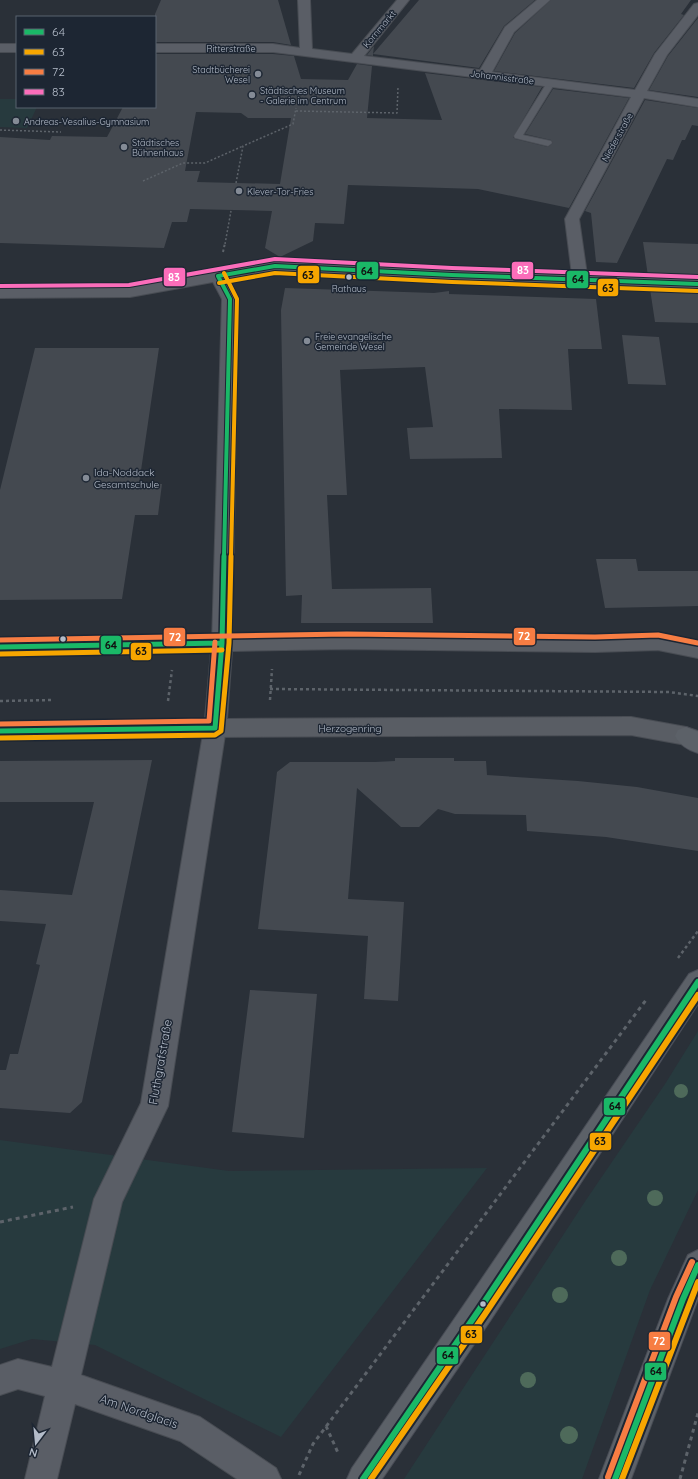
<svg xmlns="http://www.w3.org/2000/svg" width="698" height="1479" font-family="Quicksand,sans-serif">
<rect width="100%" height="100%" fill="#2a3038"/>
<path fill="#273a3e" d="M0 99H17V107H37L27 128 0 127Z
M698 1031V1190L650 1290 582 1479H404L586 1200 665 1084Z
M0 1140 229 1171 487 1168 281 1437 95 1345 32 1339 0 1349Z"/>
<path fill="#444950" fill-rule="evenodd" d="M161 0H278L291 45 273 42H155V14Z
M419 0H535L504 26 479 68 373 54V56L367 55 374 46 373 54Z
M551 0H691L681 14 684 15 654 53 634 88 494 71 515 33Z
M698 18V97L649 90 668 56Z
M155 54H273L294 56 301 79 348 80 357 64 372 66 367 118 442 120 425 73 542 87 513 137 515 139 548 147 553 143 551 140 525 134 553 89 629 98 569 208 478 189 348 185 344 224 315 223 313 241 280 257 265 248 272 211 190 209 187 222H172L164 248 0 243V137L50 140 52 136 107 137 123 107H155ZM196 112 241 113 248 118H291L280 184 197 182 200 171H185Z
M645 100 698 108V126L692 125 685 140H682L673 160 667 159 617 263 596 262 591 213 585 211Z
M643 242 698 244V278L648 276Z
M285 288 434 293 449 291V294L596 299 602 349H568L572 410 499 409 502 458 410 459 407 428 433 427 425 367 340 370 347 495H327L332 589 431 588 433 623H301L302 595 286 596 281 310Z
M650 289 698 290V323L655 322Z
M622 335 659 337 666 385 628 384Z
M35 348H159L139 484H162L158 515H135L122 599 0 600V490Z
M596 559H636L638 571H698V606L605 608Z
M395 758H454V761H486L487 775 578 781 637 787 698 798V851L606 837 527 831 526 815 455 814 438 809 419 827H401L357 788 348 899 404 902 398 1001 364 999 368 936 258 929 275 790 277 772 290 762H375L395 761Z
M152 760 82 1102 70 1113 0 1108V1070H6L10 1054H18L40 965 36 964 46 924 0 921V890L72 895 94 802H0V761Z
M250 990 317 994 304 1138 232 1132Z"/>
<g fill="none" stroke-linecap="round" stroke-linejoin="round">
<g stroke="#484c53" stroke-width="2">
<path id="service" d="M548 81H554L555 83 523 135 551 141 552 143 548 146 515 138 514 136Z"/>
</g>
<g stroke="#484c53" stroke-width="2">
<path id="minor" d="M298 0H310L312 49 352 54 397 0H409L364 56 480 70 505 27 537 0H550L514 32 492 72 635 90 655 54 694 4 698 3V15L667 55 647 91 698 99V107L644 98 579 219 587 275 698 279V289L452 280 275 271 227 279 238 299 232 643 229 649 222 651 215 649 212 643 222 299 213 282 130 297 0 298V288L130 287 275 261 572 275 565 219 631 97 273 52H155V44H273L300 48Z
M0 44H17V52H0Z
M215 719 223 722 226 728 168 1106 122 1202 81 1375 200 1417 276 1468 281 1479H237L180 1441 75 1404 57 1479H25L45 1396 18 1389 0 1395V1365L18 1359 52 1367 94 1199 141 1103 204 728 207 722Z"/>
</g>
<g stroke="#484c53" stroke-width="2">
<path id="secondary" d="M347 633 595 636 658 634 698 642V658L658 650 595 652 347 649 232 651 227 719 631 717 686 727 698 731V749L686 745 631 735 215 737 0 740V722L205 719 211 651 0 655V639Z"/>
</g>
<g stroke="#484c55" stroke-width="2">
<path id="primary" d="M686 727 698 732V753C688 750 680 745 675 736L678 730Z
M698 970V1004L490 1321 382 1479H347L352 1468 468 1299 689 974Z
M698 1250V1299L631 1479H599L668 1299 688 1255Z"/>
</g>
<path stroke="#5d636a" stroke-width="1.5" stroke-dasharray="2 2" stroke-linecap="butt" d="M296 111 397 113 398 87
M0 130 61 132
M143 181 183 163H205L243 146
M236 183 243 146 293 124 296 108
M225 244 231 211"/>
<path stroke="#5d636a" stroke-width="2" stroke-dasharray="2.5 2.5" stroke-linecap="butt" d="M223 252 225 243"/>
<path stroke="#5d636a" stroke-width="2.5" stroke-dasharray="3 3" stroke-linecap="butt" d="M270 689 669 692 698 696
M270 700 272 669
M0 701 54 700
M168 701 172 670
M678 958 698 931"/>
<path stroke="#5d636a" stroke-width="3" stroke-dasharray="4 4" stroke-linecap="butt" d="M0 1222 73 1207
M326 1426 339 1455
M299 1475 313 1444 646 1000
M680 1479 698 1413"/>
<use href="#service" fill="#5a5e66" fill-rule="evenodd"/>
<use href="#minor" fill="#5a5e66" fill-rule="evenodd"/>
<use href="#secondary" fill="#595d64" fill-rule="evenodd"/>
<use href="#primary" fill="#5c6168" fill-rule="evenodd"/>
<g stroke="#1d2633" stroke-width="6">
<path id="bus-1-far2" d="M218 276 275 266 452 275 698 284
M218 276 230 299 224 557"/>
</g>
<g stroke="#1d2633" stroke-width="8">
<path id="bus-1-far1" d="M0 647 222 643
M215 728 222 643 224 556
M0 731 215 728"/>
</g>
<g stroke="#1d2633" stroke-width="10">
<path id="bus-1" d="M363 1479 479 1310 698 982
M615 1479 683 1299 698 1265"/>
</g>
<g stroke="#1d2633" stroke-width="6">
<path id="bus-2-far2" d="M224 273 237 299 231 557
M219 283 275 273 452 282 698 291"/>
</g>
<g stroke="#1d2633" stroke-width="8">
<path id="bus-2-far1" d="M0 654 222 650
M0 738 215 735 221 731 229 643 231 556"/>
</g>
<g stroke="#1d2633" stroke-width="10">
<path id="bus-2" d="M371 1479 485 1314 698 995
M622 1479 698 1282"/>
</g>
<g stroke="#1d2633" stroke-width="8">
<path id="bus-3-far1" d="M0 640 347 634 595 637 658 635 698 643
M0 724 209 721 215 642"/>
</g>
<g stroke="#1d2633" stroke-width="10">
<path id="bus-3" d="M608 1477 676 1297 692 1262"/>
</g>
<g stroke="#1d2633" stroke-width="6">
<path id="bus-4" d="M0 286 129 285 275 259 452 268 698 277"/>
</g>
<use href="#bus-1-far2" stroke="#1ab867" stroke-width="4"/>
<use href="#bus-1-far1" stroke="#1ab867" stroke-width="5"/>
<use href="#bus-1" stroke="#1ab867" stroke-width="6"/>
<use href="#bus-2-far2" stroke="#f7a600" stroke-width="4"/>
<use href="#bus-2-far1" stroke="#f7a600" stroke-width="5"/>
<use href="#bus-2" stroke="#f7a600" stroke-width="6"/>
<use href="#bus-3-far1" stroke="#f77d43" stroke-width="5"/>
<use href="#bus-3" stroke="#f77d43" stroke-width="6"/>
<use href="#bus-4" stroke="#fb6dba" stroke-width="4"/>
</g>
<g fill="#4e6a5a">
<circle cx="681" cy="1091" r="7"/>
<circle cx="655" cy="1198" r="8"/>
<circle cx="619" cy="1258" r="8"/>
<circle cx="560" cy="1295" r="8"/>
<circle cx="528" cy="1380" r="8"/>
<circle cx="569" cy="1435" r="9"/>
</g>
<g fill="#848b96" stroke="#1d2633" stroke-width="1.5">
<circle cx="258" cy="74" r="4"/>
<circle cx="252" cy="95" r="4"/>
<circle cx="16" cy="121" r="4"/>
<circle cx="124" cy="147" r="4"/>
<circle cx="239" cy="191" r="4"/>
<circle cx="307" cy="341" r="4"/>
<circle cx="86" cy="478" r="4"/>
</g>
<g fill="#b4bcc9" stroke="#1d2633" stroke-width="1.5">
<circle cx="349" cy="277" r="3.5"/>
<circle cx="63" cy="639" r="3.5"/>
<circle cx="483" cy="1304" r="3.5"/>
</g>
<g text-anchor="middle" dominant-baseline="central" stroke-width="3" stroke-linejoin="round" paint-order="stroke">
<g font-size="9" fill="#b4bcc9" stroke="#1d2633">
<text transform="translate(379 29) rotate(-50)">Kornmarkt</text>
<text x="231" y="48">Ritterstraße</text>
<text transform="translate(502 77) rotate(7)">Johannisstraße</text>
<text transform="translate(617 137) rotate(-61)">Niederstraße</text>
</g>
<g font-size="9" fill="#b4bcc9" stroke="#1d2633" text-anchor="start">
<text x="250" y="69" text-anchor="end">Stadtbücherei<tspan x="250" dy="10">Wesel</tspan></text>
<text x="260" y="90">Städtisches Museum<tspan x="260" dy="10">- Galerie im Centrum</tspan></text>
<text x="24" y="121">Andreas-Vesalius-Gymnasium</text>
<text x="132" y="142">Städtisches<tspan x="132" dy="10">Bühnenhaus</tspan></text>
<text x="247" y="191">Klever-Tor-Fries</text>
<text x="315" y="336">Freie evangelische<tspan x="315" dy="10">Gemeinde Wesel</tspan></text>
</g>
<g font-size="9" fill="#b4bcc9" stroke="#1d2633">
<text x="349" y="288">Rathaus</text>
</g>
<g font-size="10" fill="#b4bcc9" stroke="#1d2633" text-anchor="start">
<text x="94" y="472">Ida-Noddack<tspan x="94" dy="12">Gesamtschule</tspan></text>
</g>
<g font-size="10" fill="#b4bcc9" stroke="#1d2633">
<text x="350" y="728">Herzogenring</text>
</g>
<g font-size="12" fill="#b4bcc9" stroke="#1d2633">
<text transform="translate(160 1062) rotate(-80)">Fluthgrafstraße</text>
<text transform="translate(139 1411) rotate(19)">Am Nordglacis</text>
</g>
</g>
<g stroke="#1d2633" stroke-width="1.5">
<rect x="511" y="261" width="23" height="19" rx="4" fill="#fb6dba"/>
<rect x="356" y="261" width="23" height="19" rx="4" fill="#1ab867"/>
<rect x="297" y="265" width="23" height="19" rx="4" fill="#f7a600"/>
<rect x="163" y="267" width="23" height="20" rx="4" fill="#fb6dba"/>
<rect x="566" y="270" width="23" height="19" rx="4" fill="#1ab867"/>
<rect x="597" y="278" width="22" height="19" rx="4" fill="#f7a600"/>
<rect x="513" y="627" width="23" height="19" rx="4" fill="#f77d43"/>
<rect x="163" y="627" width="23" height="20" rx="4" fill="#f77d43"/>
<rect x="100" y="635" width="22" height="20" rx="4" fill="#1ab867"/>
<rect x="130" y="642" width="22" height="19" rx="4" fill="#f7a600"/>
<rect x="603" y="1097" width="23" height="19" rx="4" fill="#1ab867"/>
<rect x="589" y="1132" width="23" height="19" rx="4" fill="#f7a600"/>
<rect x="460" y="1325" width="23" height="19" rx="4" fill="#f7a600"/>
<rect x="648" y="1331" width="23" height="20" rx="4" fill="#f77d43"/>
<rect x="436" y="1346" width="23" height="19" rx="4" fill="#1ab867"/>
<rect x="644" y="1362" width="23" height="19" rx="4" fill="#1ab867"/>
</g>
<g font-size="11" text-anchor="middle" font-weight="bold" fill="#fff">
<text x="523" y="274">83</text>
<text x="174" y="281">83</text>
<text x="524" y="640">72</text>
<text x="175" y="641">72</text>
<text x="659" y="1345">72</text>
</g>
<g font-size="11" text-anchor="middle" font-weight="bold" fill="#111">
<text x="367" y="275">64</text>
<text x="308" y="279">63</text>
<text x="578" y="283">64</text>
<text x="608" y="292">63</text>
<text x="111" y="649">64</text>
<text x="141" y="655">63</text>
<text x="615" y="1110">64</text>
<text x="600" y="1145">63</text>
<text x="471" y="1338">63</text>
<text x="448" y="1359">64</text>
<text x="656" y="1375">64</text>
</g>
<rect x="16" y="16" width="140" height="92" fill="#1d2633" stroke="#59626f"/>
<rect x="24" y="29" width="20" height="6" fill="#1ab867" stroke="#59626f"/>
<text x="52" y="36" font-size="12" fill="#b4bcc9">64</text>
<rect x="24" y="49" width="20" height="6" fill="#f7a600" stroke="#59626f"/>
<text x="52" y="56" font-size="12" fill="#b4bcc9">63</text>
<rect x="24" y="69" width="20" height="6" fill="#f77d43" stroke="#59626f"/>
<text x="52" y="76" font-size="12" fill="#b4bcc9">72</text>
<rect x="24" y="89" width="20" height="6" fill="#fb6dba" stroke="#59626f"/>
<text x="52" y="96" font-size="12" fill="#b4bcc9">83</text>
<g transform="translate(36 1443) rotate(196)" stroke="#1d2633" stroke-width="3" paint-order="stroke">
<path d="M0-3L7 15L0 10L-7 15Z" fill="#b4bcc9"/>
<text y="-6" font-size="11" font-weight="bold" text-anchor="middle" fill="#b4bcc9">N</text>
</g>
</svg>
